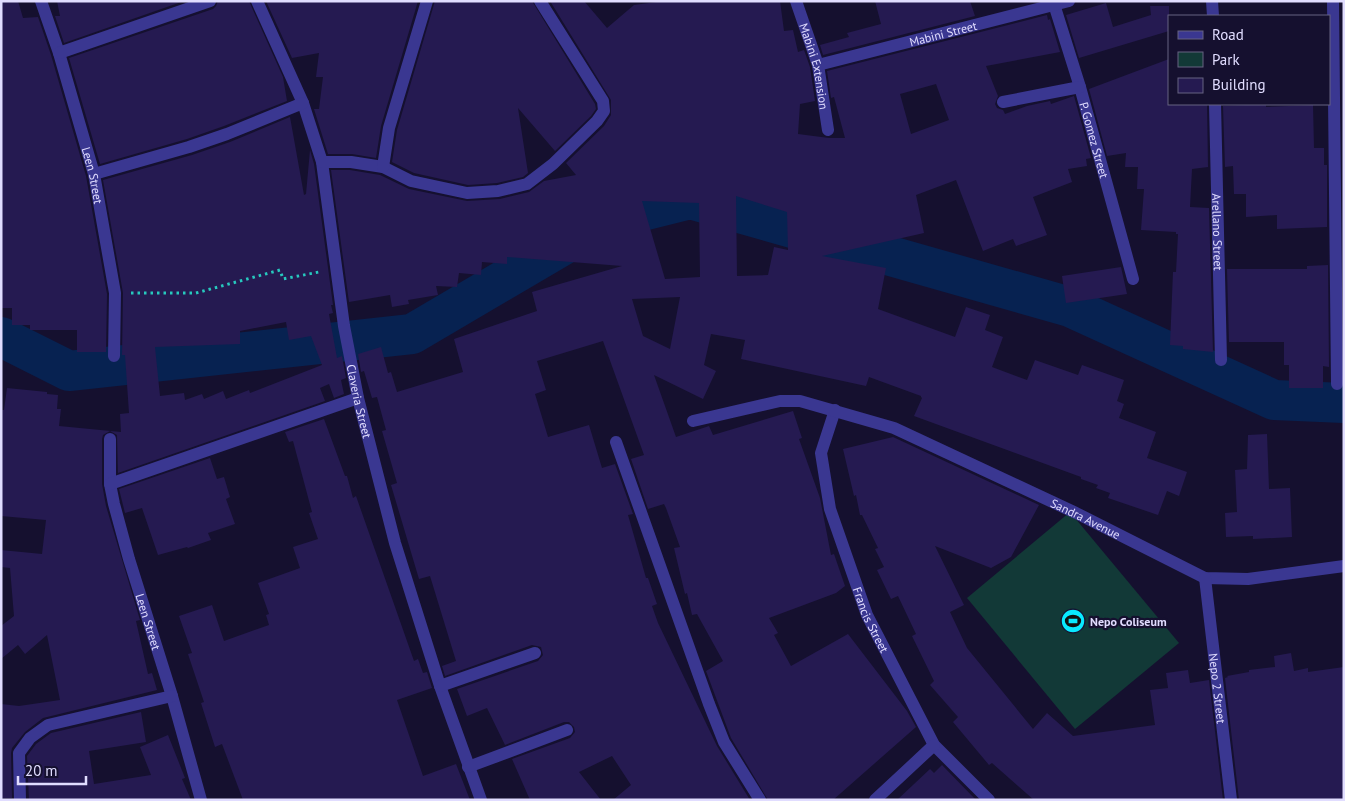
<svg xmlns="http://www.w3.org/2000/svg" width="1345" height="801" font-family="'PT Sans',sans-serif">
<rect width="100%" height="100%" fill="#15102f"/>
<path fill="#123937" d="M1070 512 1179 643 1075 729 967 598Z"/>
<g fill="none" stroke-linecap="round" stroke-linejoin="round">
<path stroke="#072251" stroke-width="40" d="M1 337 69 371 412 334 606 220 690 199 1070 307 1274 400 1344 403"/>
</g>
<path fill="#251a51" fill-rule="evenodd" d="M1 1H18L23 18 38 17 51 55 86 176 107 294 106 352H77V330H30V325H12V308H1Z
M57 1H184L64 43 55 16H60Z
M218 1H249L283 77 287 101 224 126 187 139 100 164 69 58 213 9 216 6Z
M266 1H418L381 126 376 158 352 154H328L314 109H319L323 77H316L319 53 292 58Z
M435 1H532L595 104 596 109 591 116 555 151 518 108 528 173 523 177 497 183 468 185 414 173 392 162 397 130Z
M550 1H584L607 28 634 5 664 1H780L784 31 793 30 798 52 804 50 810 67 815 101 800 104 798 134 829 138H845L834 97 831 98 827 71 1047 15 1048 20 1050 19 1060 52 986 66 998 96 995 104 997 108 1003 110 1005 114 1027 106 1050 101 1051 104 1074 96 1091 158 1086 159 1087 166 1068 169 1072 182 1033 197 1047 235 1016 246 1013 239 983 251 956 180 916 195 924 233 822 256 886 268 878 309 955 337 966 307 990 315 985 330 1003 337 992 367 1027 380 1035 360 1078 375 1082 365 1124 380 1117 401 1124 404 1119 418 1156 432 1147 458 1187 472 1179 496 1167 491 1158 515 1108 498 1110 493 1096 488 1098 485 1081 479V477L914 416 922 398 921 397V396L869 377 866 386 741 359 745 340 711 334 704 365 716 371 703 399 654 375 676 437 709 426 713 435 793 411 802 438 799 439 820 498 831 555 834 554 845 586 836 593 769 618 778 633 774 635 791 666 848 634 907 711 916 727 833 800H768L731 738 706 671 723 661 697 614 692 615 687 593 685 594 674 548 680 547 666 508 664 504 648 509 631 459 644 455 603 341 537 361 546 390 535 394 548 437 589 425 602 468 615 464 633 514 628 515 646 578H648L657 604 652 606 658 623 717 746 750 800H613L631 785 612 756 579 772 601 800H530L512 759 570 738 575 732 574 727 569 722H564L505 745 487 708 467 716 457 689 538 661 543 655 541 647 532 645 445 676 442 666 456 661 430 576 419 579 391 485 397 483 382 431 386 430 377 397 372 398 364 371 361 372 358 354 381 347 388 373 391 372 397 392 463 372 454 339 537 311 532 292 622 266 507 257V264L482 262 481 275 459 273 457 287 436 286 438 295 408 300 409 304 392 307 390 295 349 302 331 170H350L380 175 409 189 467 201 500 199 529 192 544 181 576 175 566 163 604 126 611 115V100ZM936 84 949 120 911 134 900 94ZM736 196 787 212 788 250 774 247 768 275 737 276ZM642 201 699 203 700 277 665 279ZM680 297 670 349 643 336 632 299Z
M875 1H970L975 16 823 55 820 45 849 37 847 33 881 24Z
M1106 3 1113 27 1151 15 1150 6H1169V31L1079 58 1066 15Z
M1169 59V104H1207L1208 167 1192 169 1190 207 1209 208 1213 352 1183 349V346L1170 345 1173 272H1176L1178 234H1176V232L1141 230 1144 189H1137L1138 167H1125L1126 153 1107 156 1089 89Z
M1266 104V107L1313 105 1314 148H1324V165H1327V227L1277 229V215L1246 217V194H1234L1233 166 1225 167 1223 106Z
M290 117 304 195 306 194 310 150 314 164 333 305H331L333 313 329 314 337 358 342 356 346 378 341 380 344 394 334 398 329 384 320 388 325 401 118 473 117 435 110 431 103 435 102 439V484L106 506 140 620 136 621 148 674 152 673 157 690 43 718 25 732 12 748 11 753 12 798H1V704L19 706 60 700 47 635 25 654 18 645 1 659V626L14 616 10 568 1 567V550L42 554 46 520 1 516V410H4L7 388 47 392V394L58 395 57 409H61L59 426 121 432 120 414 129 413 125 355H122L123 293 103 180 192 155 230 142ZM286 322 289 340 311 336 322 365 250 393 249 390 226 399 223 391 204 399 202 394 185 400 184 393 160 396 155 347 240 344V331Z
M1328 265 1329 367 1323 366V388H1289V365H1284V342H1229L1227 269H1307V266Z
M1121 267 1127 294 1066 303 1062 276Z
M324 419 345 476H347L353 498 356 496 414 661 418 659 423 673 427 672 432 688 397 700 423 776 456 764 470 800H243L222 744 215 747 201 703 204 702 188 654 192 653 179 616 212 605 224 641 269 625 266 615 269 614 258 583 300 568 293 547 318 539 309 513 312 512 293 441 289 442 285 432Z
M1267 434 1269 489 1290 488 1292 537 1253 539V536L1226 537 1225 513 1237 512 1235 470 1247 469 1248 435Z
M893 437 1039 505 1011 557 991 568 935 546 964 605 950 612 967 648 1033 729 1047 713 1073 736 1155 725 1150 690 1168 688 1166 673 1188 670 1190 683 1209 680 1223 800H1034L992 763 989 765 953 722 958 717 930 685 934 681 912 636 916 634 898 596 891 599 877 570 884 567 875 549 878 548 862 515H860L856 495 854 496 843 449Z
M210 458 217 479 224 477 230 497 226 499 235 524 208 533 211 540 188 548 187 547 158 555 142 508 125 513 119 489Z
M1291 653 1294 671 1308 668V672L1344 667V800H1239L1225 678 1228 677 1227 676 1249 672V670L1275 667 1274 656Z
M141 712 146 742 89 751 94 784 151 775 140 747 168 735 185 778 182 779 191 800H29L27 756 36 744 51 733Z
M942 765 976 800H897L930 769 934 773Z"/>
<g fill="none" stroke-linecap="round" stroke-linejoin="round">
<path stroke="#27c9be" stroke-width="3" stroke-dasharray="2.5 4" stroke-linecap="butt" d="M131 293H196L280 270 283 279 319 272"/>
<g stroke="#3a3791" stroke-width="12">
<path id="s1" d="M41 1 59 53 94 174 115 293 114 356"/>
<path id="s2" d="M257 1 303 103 322 162 344 326 358 398 395 543 440 686 481 800"/>
<path id="s3" d="M796 1 818 65 828 130"/>
<path id="s4" d="M1053 1 1080 87 1133 279"/>
<path d="M1212 1 1213 16"/>
<path d="M1333 1 1337 384"/>
<path d="M59 53 210 1"/>
<path id="s5" d="M818 65 1069 1"/>
<path d="M1003 102 1080 87"/>
<path id="s6" d="M1215 104 1221 360"/>
<path d="M322 162H351L383 167 411 181 467 193 498 191 527 184 553 164 597 121 604 111 603 101 540 1"/>
<path d="M383 167 389 128 427 1"/>
<path d="M94 174 189 147 227 134 303 103"/>
<path id="s7" d="M835 410 821 453 830 509 867 615 934 745 989 800"/>
<path id="s8" d="M693 421 780 401H800L894 428 1076 513 1205 578 1248 579 1344 566"/>
<path id="s9" d="M110 439V484L114 504 129 559 172 696 201 800"/>
<path d="M616 442 709 704 724 742 760 800"/>
<path d="M110 484 358 398"/>
<path id="s10" d="M1205 578 1231 800"/>
<path d="M440 686 535 653"/>
<path d="M468 767 567 730"/>
<path d="M20 800 19 753 30 738 48 725 172 696"/>
<path d="M875 800 934 745"/>
</g>
</g>
<defs>
<g id="stadium-disc" transform="scale(1.25)"><circle r="9.5" fill="#09e9ff" stroke="#15102f"/><path d="M0-5a6.5 5 0 1 0 0 10a6.5 5 0 1 0 0-10ZM-3.5-1.8h7v3.6h-7Z" fill="#111"/></g>
</defs>
<g fill-rule="evenodd">
<use href="#stadium-disc" x="1073" y="621"/>
</g>
<g text-anchor="middle" dominant-baseline="central" stroke-width="4.5" stroke-linejoin="round" paint-order="stroke">
<g font-size="12" fill="#e1ddff" stroke="#15102f">
<text stroke="none"><textPath href="#s5" startOffset="129">Mabini Street</textPath></text>
<text stroke="none"><textPath href="#s3" startOffset="68">Mabini Extension</textPath></text>
<text stroke="none"><textPath href="#s4" startOffset="145">P. Gomez Street</textPath></text>
<text stroke="none"><textPath href="#s1" startOffset="182">Leen Street</textPath></text>
<text stroke="none"><textPath href="#s6" startOffset="128">Arellano Street</textPath></text>
<text stroke="none"><textPath href="#s2" startOffset="416">Claveria Street</textPath></text>
<text stroke="none"><textPath href="#s8" startOffset="419">Sandra Avenue</textPath></text>
<text stroke="none"><textPath href="#s7" startOffset="220">Francis Street</textPath></text>
<text stroke="none"><textPath href="#s9" startOffset="188">Leen Street</textPath></text>
<text stroke="none"><textPath href="#s10" startOffset="111">Nepo 2 Street</textPath></text>
</g>
<g font-size="12" font-weight="bold" fill="#e1ddff" stroke="#15102f" text-anchor="start">
<text x="1090" y="621">Nepo Coliseum</text>
</g>
</g>
<rect width="1345" height="801" fill="none" stroke="#e1ddff" stroke-width="5"/>
<rect x="1168" y="15" width="162" height="90" fill="#15102f" stroke="#676282"/>
<rect x="1178" y="31" width="25" height="8" fill="#3a3791" stroke="#676282"/>
<text x="1212" y="40" font-size="15" fill="#e1ddff">Road</text>
<rect x="1178" y="52" width="25" height="15" fill="#123937" stroke="#676282"/>
<text x="1212" y="65" font-size="15" fill="#e1ddff">Park</text>
<rect x="1178" y="78" width="25" height="15" fill="#251a51" stroke="#676282"/>
<text x="1212" y="90" font-size="15" fill="#e1ddff">Building</text>
<path d="M18 776v8h68v-8" fill="none" stroke="#e1ddff" stroke-width="2.5"/>
<text x="25" y="776" font-size="15" fill="#e1ddff" stroke="#15102f" stroke-width="4" paint-order="stroke">20 m</text>
</svg>
